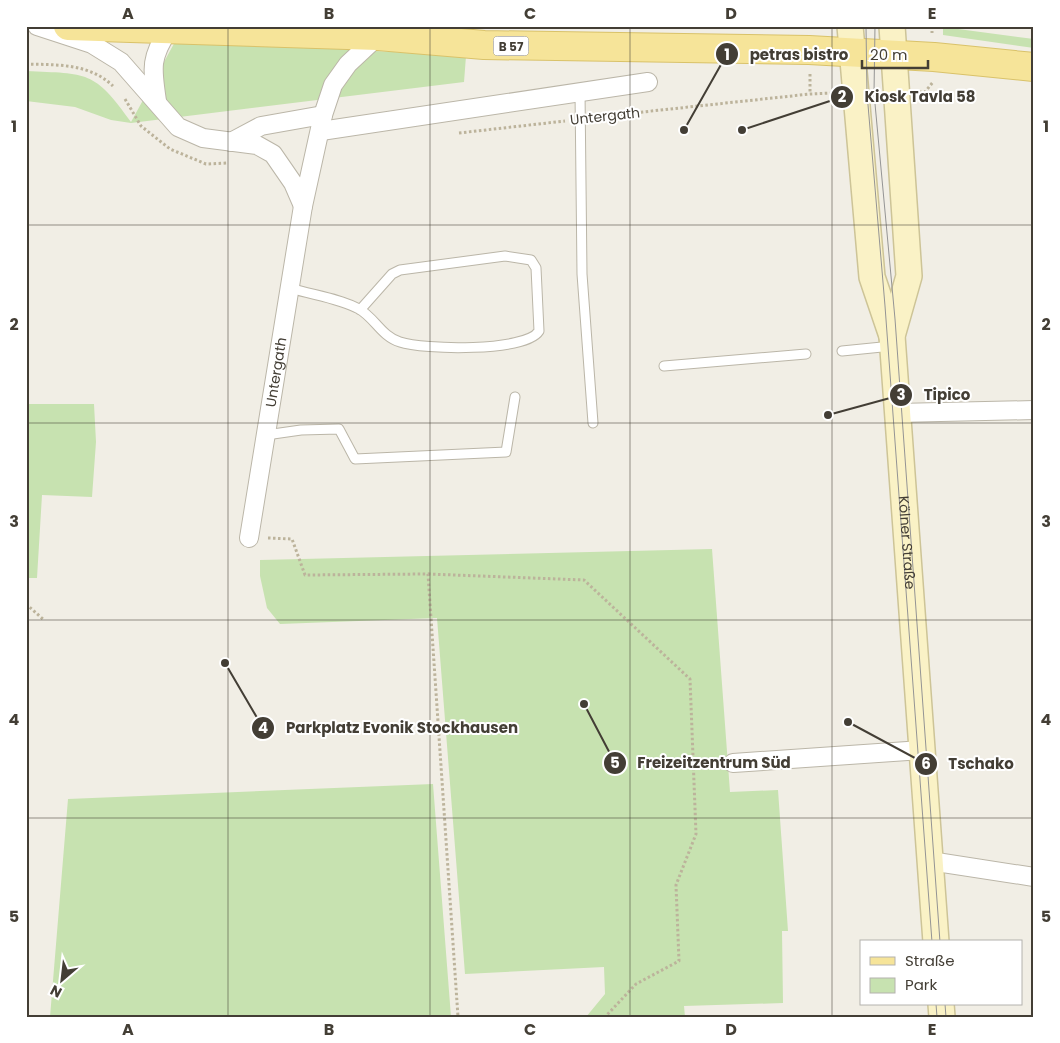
<svg xmlns="http://www.w3.org/2000/svg" width="1060" height="1043" font-family="Poppins,sans-serif">
<rect width="100%" height="100%" fill="#f1eee5"/>
<path fill="#c7e2b0" d="M943 27 1034 39V48L943 35Z
M176 40 466 56 464 82 131 123 111 120 75 107 26 101V71C88 74 94 70 131 122Z
M26 322 29 404H94L96 442 92 497 42 495 37 578H26Z
M712 549 730 792 778 790 788 931H782L783 1003 684 1006 685 1017H586L605 994 604 967 465 974 437 618 280 624 267 608 260 576V560Z
M433 784 451 1017H50L68 799Z"/>
<g fill="none" stroke-linecap="round" stroke-linejoin="round">
<g stroke="#bbb6a8" stroke-width="11">
<path id="service" d="M580 92 582 274 593 423
M290 288C312 295 339 298 359 309 375 318 381 336 400 342 423 350 526 352 539 331L536 268 531 260 505 256 400 270 392 274 360 310
M842 351 892 346
M664 366 806 354
M266 435 301 430 339 429 355 459 506 452 515 397"/>
</g>
<g stroke="#bbb6a8" stroke-width="20">
<g id="minor">
<path d="M37 26 92 44 121 62 178 127 203 138 257 145 273 154 293 183 303 206"/>
<path d="M157 101C152 68 150 58 169 29"/>
<path d="M321 131 648 82"/>
<path d="M231 142 261 126 323 115"/>
<path d="M897 413 1034 410"/>
<path id="s1" d="M249 538 303 206 323 115 333 85 348 64 378 36"/>
<path d="M733 763 922 750"/>
<path d="M930 861 1034 877"/>
</g>
</g>
<g stroke="#cdc497" stroke-width="28">
<g id="secondary">
<path d="M850 26 872 277 892 336"/>
<path id="s2" d="M892 26 909 276 892 336 936 942"/>
<path d="M941 1004 942 1017"/>
</g>
</g>
<g stroke="#d9c26a" stroke-width="30">
<path id="primary" d="M68 26 378 36 484 45 809 50 934 57 1034 67"/>
</g>
<path stroke="#bcb39b" stroke-width="3" stroke-dasharray="2.5 2.5" stroke-linecap="butt" d="M932 26V33
M26 64C57 65 89 63 113 86
M810 74V94
M919 92H925L933 82
M125 99 141 126 170 149 206 164 228 163
M596 117 810 94 833 93
M459 133 565 121
M268 538 292 539 305 575 428 574 458 1017
M428 574 584 580 690 679 696 834 676 885 679 961 636 984 605 1017
M26 604 44 620
M693 765 715 764"/>
<use href="#service" stroke="#fff" stroke-width="9"/>
<use href="#minor" stroke="#fff" stroke-width="18"/>
<use href="#secondary" stroke="#faf2c6" stroke-width="25"/>
<use href="#primary" stroke="#f6e499" stroke-width="28"/>
<path stroke="#949494" stroke-width="1" d="M866 26 867 93 885 306 932 942
M875 26 874 93 895 319 940 942
M936 1004 937 1017
M945 1004 946 1017"/>
</g>
<path fill="none" stroke="#433e35" stroke-width="1" stroke-opacity="0.55" d="M228 26V1017M430 26V1017M630 26V1017M832 26V1017M26 225H1034M26 423H1034M26 620H1034M26 818H1034"/>
<g text-anchor="middle" dominant-baseline="central" stroke-width="4" stroke-linejoin="round" paint-order="stroke">
<rect fill="#fff" stroke="#7b7872" stroke-width="1" x="493.5" y="36.5" width="35" height="19" rx="4"/>
<g font-size="12" font-weight="bold" fill="#433e35">
<text x="511" y="46">B 57</text>
</g>
<g font-size="14" fill="#433e35" stroke="#fff">
<text transform="translate(605 116) rotate(-6)">Untergath</text>
<text stroke="none"><textPath href="#s1" startOffset="168">Untergath</textPath></text>
<text stroke="none"><textPath href="#s2" startOffset="520">Kölner Straße</textPath></text>
</g>
</g>
<path fill="none" stroke="#433e35" stroke-width="2" d="M684 130L727 54M742 130L842 97M828 415L901 395M225 663L263 728M584 704L615 763M848 722L926 764"/>
<g fill="#433e35" stroke="#fff" stroke-width="2">
<circle cx="684" cy="130" r="5"/>
<circle cx="742" cy="130" r="5"/>
<circle cx="828" cy="415" r="5"/>
<circle cx="225" cy="663" r="5"/>
<circle cx="584" cy="704" r="5"/>
<circle cx="848" cy="722" r="5"/>
<circle cx="727" cy="54" r="12"/>
<circle cx="842" cy="97" r="12"/>
<circle cx="901" cy="395" r="12"/>
<circle cx="263" cy="728" r="12"/>
<circle cx="615" cy="763" r="12"/>
<circle cx="926" cy="764" r="12"/>
</g>
<g font-size="15" text-anchor="middle" font-weight="bold" fill="#fff">
<text x="727" y="60">1</text>
<text x="842" y="102">2</text>
<text x="901" y="400">3</text>
<text x="263" y="733">4</text>
<text x="615" y="768">5</text>
<text x="926" y="769">6</text>
</g>
<g font-size="15" text-anchor="middle" font-weight="bold" fill="#433e35" stroke="#fff" stroke-width="4" stroke-linejoin="round" paint-order="stroke">
<text x="799" y="60">petras bistro</text>
<text x="920" y="102">Kiosk Tavla 58</text>
<text x="947" y="400">Tipico</text>
<text x="402" y="733">Parkplatz Evonik Stockhausen</text>
<text x="714" y="768">Freizeitzentrum Süd</text>
<text x="981" y="769">Tschako</text>
</g>
<rect width="1060" height="1043" fill="none" stroke="#ffffff" stroke-width="55"/>
<rect x="860" y="940" width="162" height="65" fill="#ffffff" stroke="#b4b2ae"/>
<rect x="870" y="957" width="25" height="8" fill="#f6e499" stroke="#b4b2ae"/>
<text x="905" y="966" font-size="15" fill="#433e35">Straße</text>
<rect x="870" y="978" width="25" height="15" fill="#c7e2b0" stroke="#b4b2ae"/>
<text x="905" y="990" font-size="15" fill="#433e35">Park</text>
<g transform="translate(62 980) rotate(208)" stroke="#ffffff" stroke-width="4" paint-order="stroke">
<path d="M0-4L9 19L0 12L-9 19Z" fill="#433e35"/>
<text y="-8" font-size="14" font-weight="bold" text-anchor="middle" fill="#433e35">N</text>
</g>
<path d="M862 60v8h66v-8" fill="none" stroke="#433e35" stroke-width="2.5"/>
<text x="870" y="60" font-size="15" fill="#433e35" stroke="#ffffff" stroke-width="4" paint-order="stroke">20 m</text>
<rect x="28" y="28" width="1004" height="988" fill="none" stroke="#433e35" stroke-width="2"/>
<g font-size="16" text-anchor="middle" font-weight="bold" fill="#433e35">
<text x="128" y="19">A</text>
<text x="329" y="19">B</text>
<text x="530" y="19">C</text>
<text x="731" y="19">D</text>
<text x="932" y="19">E</text>
<text x="14" y="132">1</text>
<text x="1046" y="132">1</text>
<text x="14" y="330">2</text>
<text x="1046" y="330">2</text>
<text x="14" y="527">3</text>
<text x="1046" y="527">3</text>
<text x="14" y="725">4</text>
<text x="1046" y="725">4</text>
<text x="14" y="922">5</text>
<text x="1046" y="922">5</text>
<text x="128" y="1035">A</text>
<text x="329" y="1035">B</text>
<text x="530" y="1035">C</text>
<text x="731" y="1035">D</text>
<text x="932" y="1035">E</text>
</g>
</svg>
